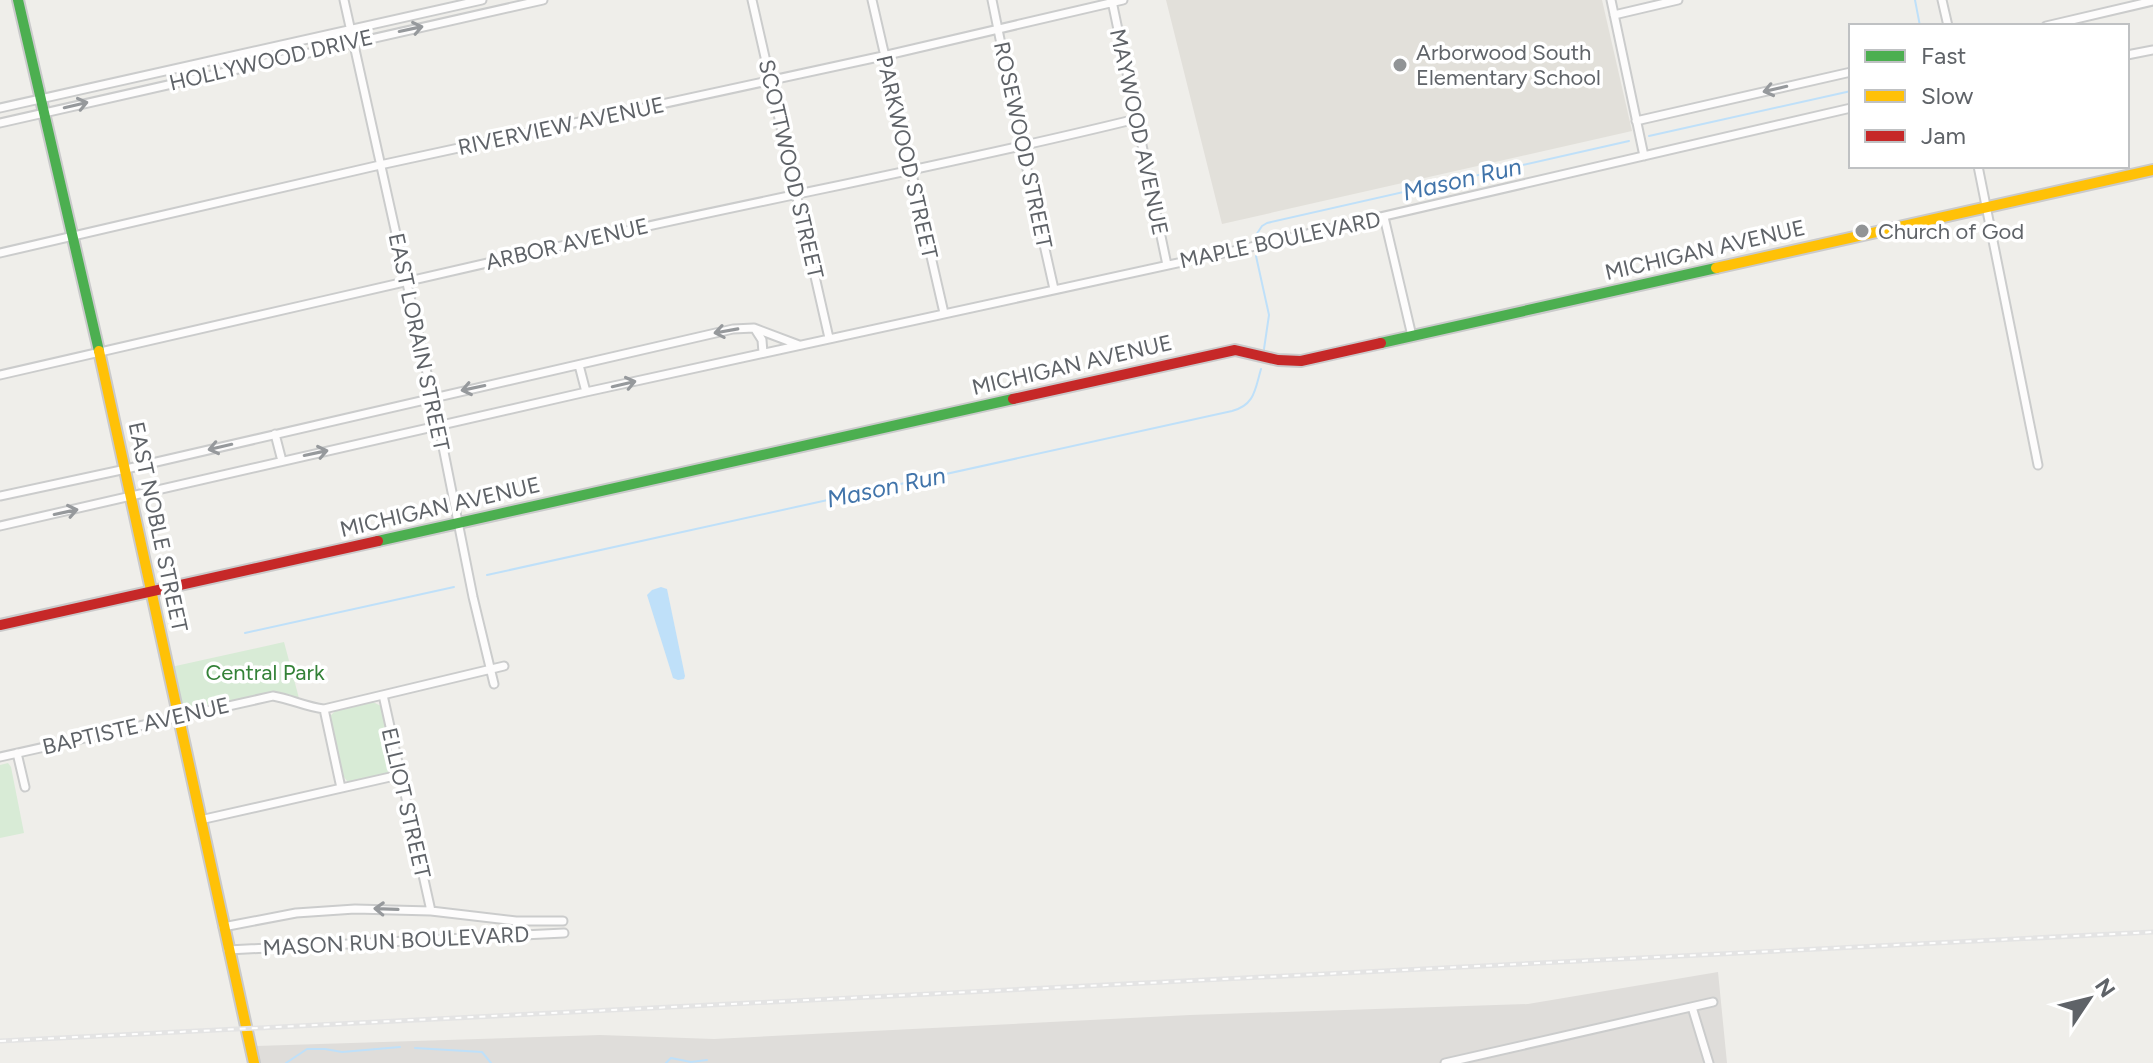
<svg xmlns="http://www.w3.org/2000/svg" width="2153" height="1063" font-family="Figtree,sans-serif">
<rect width="100%" height="100%" fill="#efeeea"/>
<path fill="#dfddda" d="M1718 972 1727 1063H260L256 1046 600 1035 714 1039 1190 1015 1528 1004Z"/>
<path fill="#e2e0da" d="M1166 0H1602L1632 131 1222 224Z"/>
<path fill="#d8ebd6" d="M284 642 300 702 258 697 185 711 179 706 171 667Z
M371 701 381 706 383 712 394 764 393 768 386 773 351 782 347 781 341 773 329 719C336 704 357 704 371 701Z
M8 763 11 767 24 833 0 838V765Z"/>
<path fill="#bfe0f9" d="M661 587 667 589 685 676 684 679 678 680 673 678 647 595 652 590Z"/>
<g fill="none" stroke-linecap="round" stroke-linejoin="round">
<path stroke="#bfe0f9" stroke-width="2" d="M1915 0 1920 26
M1649 136 1851 91
M1254 238 1262 226 1267 223 1629 141
M1256 256 1269 315 1264 349
M487 575 1232 411C1255 405 1255 389 1261 369
M245 633 454 587
M415 1048 482 1052 491 1063
M286 1063 307 1049H325L342 1052 400 1047
M666 1063 671 1058 691 1062 707 1060"/>
<g stroke="#cbcccc" stroke-width="11">
<path id="street" d="M344 0 439 427 473 597 494 684
M752 0 829 338
M872 0 944 313
M992 0 1022 147 1054 289
M1611 0 1644 156
M1942 0 1948 26
M1112 1 1167 265
M1614 15 1678 0
M2046 26 2153 1
M2127 55 2153 50
M0 108 482 0
M1636 121 1851 72
M0 123 543 0
M1978 166 2038 465
M1384 217 1412 336
M0 253 380 165 883 56 1123 0
M755 329 762 340 763 353
M579 365 586 392
M0 375C212 328 423 276 635 229 802 192 970 160 1136 119
M275 434 282 461
M0 496 126 469 733 329 754 328 799 345
M0 526 586 392 1242 249 1851 108
M383 695 431 911
M324 709 341 788
M17 753 25 787
M0 757 273 696C291 699 306 707 324 709L504 666
M200 820 399 775
M223 927 296 913 355 909 431 911 516 921H563
M228 950 564 933
M1692 1007 1709 1063
M1445 1063 1713 1002"/>
</g>
<g stroke="#cacacb" stroke-width="14">
<path id="fast" d="M18 0 99 351
M1381 343 1716 268
M378 541 1013 399"/>
</g>
<g stroke="#cacacb" stroke-width="14">
<path id="slow" d="M1716 268 2153 170
M99 351 254 1063"/>
</g>
<g stroke="#cacacb" stroke-width="14">
<path id="jam" d="M1013 399 1235 350 1278 360 1301 361 1381 343
M0 625 378 541"/>
</g>
<use href="#street" stroke="#fdfcfc" stroke-width="7"/>
<use href="#fast" stroke="#4caf50" stroke-width="10"/>
<use href="#slow" stroke="#ffc107" stroke-width="10"/>
<use href="#jam" stroke="#c62828" stroke-width="10"/>
<g stroke="#e4e4e4" stroke-width="5">
<path id="rail" d="M0 1041 2153 932"/>
</g>
<use href="#rail" stroke="#fff" stroke-width="2" stroke-dasharray="6" stroke-linecap="butt"/>
</g>
<defs><path id="oneway-shaft" d="M-6 0H5M1.5-3L5.5 0L1.5 3" fill="none" stroke-width="1.6" stroke-linecap="round" stroke-linejoin="round" transform="scale(2)"/></defs>
<g stroke="#96999c">
<use href="#oneway-shaft" transform="translate(411 29) rotate(-12)"/>
<use href="#oneway-shaft" transform="translate(1775 89) rotate(167)"/>
<use href="#oneway-shaft" transform="translate(76 105) rotate(-13)"/>
<use href="#oneway-shaft" transform="translate(726 331) rotate(170)"/>
<use href="#oneway-shaft" transform="translate(624 384) rotate(-13)"/>
<use href="#oneway-shaft" transform="translate(473 388) rotate(168)"/>
<use href="#oneway-shaft" transform="translate(220 447) rotate(167)"/>
<use href="#oneway-shaft" transform="translate(316 453) rotate(-12)"/>
<use href="#oneway-shaft" transform="translate(66 512) rotate(-12)"/>
<use href="#oneway-shaft" transform="translate(386 909) rotate(-178)"/>
</g>
<g fill="#919496" stroke="#fff" stroke-width="3">
<circle cx="1400" cy="65" r="8"/>
<circle cx="1862" cy="231" r="8"/>
</g>
<g text-anchor="middle" dominant-baseline="central" stroke-width="7" stroke-linejoin="round" paint-order="stroke">
<g font-size="22" fill="#5f6368" stroke="#fff" text-anchor="start">
<text x="1416" y="52">Arborwood South<tspan x="1416" dy="25">Elementary School</tspan></text>
<text x="1878" y="231">Church of God</text>
</g>
<g font-size="22" fill="#5f6368" stroke="#fff">
<text transform="translate(271 60) rotate(-13)">HOLLYWOOD DRIVE</text>
<text transform="translate(561 126) rotate(-12)">RIVERVIEW AVENUE</text>
<text transform="translate(1139 132) rotate(78)">MAYWOOD AVENUE</text>
<text transform="translate(1023 145) rotate(78)">ROSEWOOD STREET</text>
<text transform="translate(907 157) rotate(77)">PARKWOOD STREET</text>
<text transform="translate(791 169) rotate(77)">SCOTTWOOD STREET</text>
<text transform="translate(1280 240) rotate(-12)">MAPLE BOULEVARD</text>
<text transform="translate(567 244) rotate(-13)">ARBOR AVENUE</text>
<text transform="translate(1705 250) rotate(-13)">MICHIGAN AVENUE</text>
<text transform="translate(419 342) rotate(78)">EAST LORAIN STREET</text>
<text transform="translate(1072 365) rotate(-13)">MICHIGAN AVENUE</text>
<text transform="translate(440 507) rotate(-13)">MICHIGAN AVENUE</text>
<text transform="translate(158 527) rotate(78)">EAST NOBLE STREET</text>
<text transform="translate(136 726) rotate(-13)">BAPTISTE AVENUE</text>
<text transform="translate(406 803) rotate(77)">ELLIOT STREET</text>
<text transform="translate(396 941) rotate(-3)">MASON RUN BOULEVARD</text>
</g>
<g font-size="22" fill="#348238" stroke="#fff">
<text x="265" y="672">Central Park</text>
</g>
<g font-size="24" font-style="italic" fill="#4174aa" stroke="#fff">
<text transform="translate(1462 179) rotate(-13)">Mason Run</text>
<text transform="translate(886 487) rotate(-12)">Mason Run</text>
</g>
</g>
<rect x="1849" y="24" width="280" height="144" fill="#ffffff" stroke="#bfc1c3" stroke-width="2"/>
<rect x="1865" y="50" width="40" height="12" fill="#4caf50" stroke="#bfc1c3" stroke-width="2"/>
<text x="1921" y="64" font-size="24" fill="#5f6368">Fast</text>
<rect x="1865" y="90" width="40" height="12" fill="#ffc107" stroke="#bfc1c3" stroke-width="2"/>
<text x="1921" y="104" font-size="24" fill="#5f6368">Slow</text>
<rect x="1865" y="130" width="40" height="12" fill="#c62828" stroke="#bfc1c3" stroke-width="2"/>
<text x="1921" y="144" font-size="24" fill="#5f6368">Jam</text>
<g transform="translate(2089 999) rotate(55)" stroke="#ffffff" stroke-width="6" paint-order="stroke">
<path d="M0-6L14 30L0 20L-14 30Z" fill="#5f6368"/>
<text y="-12" font-size="22" font-weight="bold" text-anchor="middle" fill="#5f6368">N</text>
</g>
</svg>
